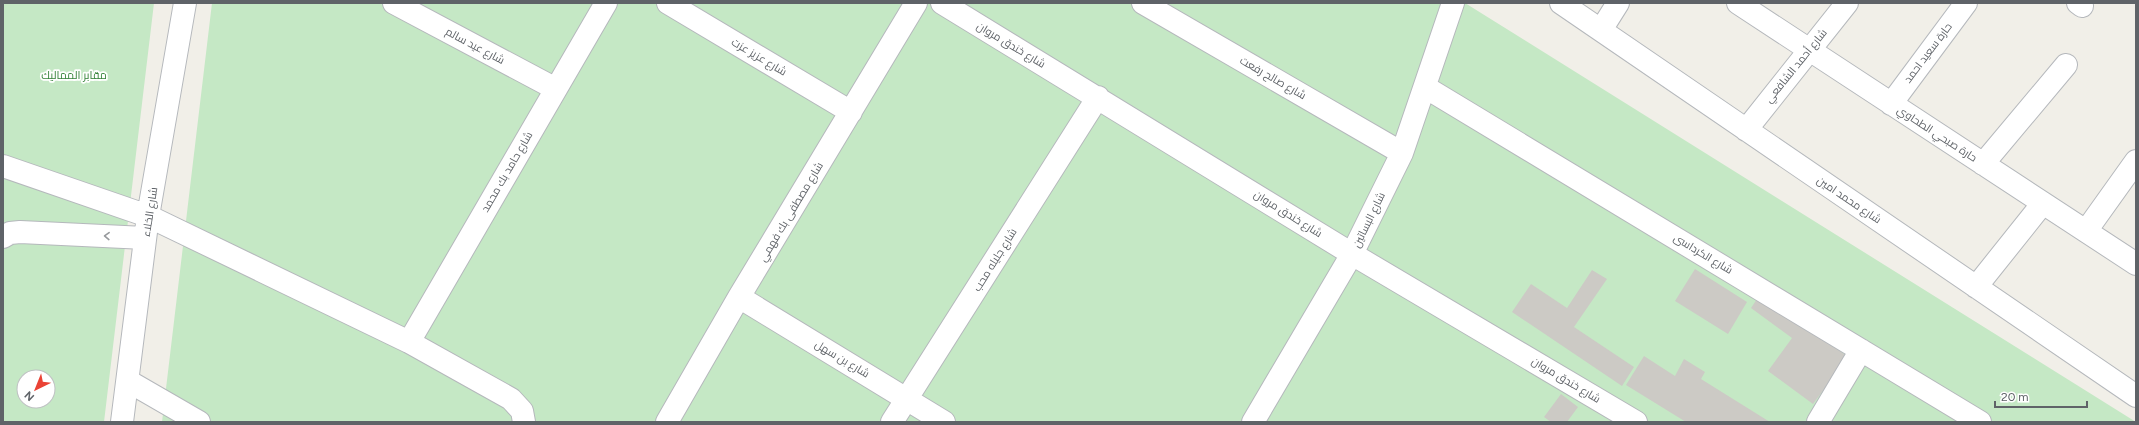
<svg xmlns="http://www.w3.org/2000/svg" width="2139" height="425" font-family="Figtree,Cairo,sans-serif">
<rect width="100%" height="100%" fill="#f1efe8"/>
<path fill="#c5e8c5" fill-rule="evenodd" d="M3 3H154L104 422H3ZM24 377H48V401H24Z
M212 3H1465L2136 422H162Z"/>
<path fill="#cccac5" d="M1695 269 1747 302 1728 334 1675 301Z
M1592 270 1607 279 1574 327 1634 367 1622 386 1512 312 1531 284 1567 308Z
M1761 293 1848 357 1813 404 1768 371 1792 338 1751 308Z
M1644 356 1675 376 1684 359 1705 372 1701 379 1770 422H1686L1626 385Z
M1561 394 1578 407 1567 422H1551L1544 417Z"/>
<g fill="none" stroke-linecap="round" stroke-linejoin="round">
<g stroke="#b5b8bc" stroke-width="24">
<path id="minor" d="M394 3 556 89
M668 3 851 112
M942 3 1352 254 1636 422
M1143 3 1402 153
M1561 3 2136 396
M1738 3 2136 264
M2078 3 2082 6
M1601 30 1618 3
M1425 87 1980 422
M1891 104 1966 3
M1746 130 1847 3
M1983 164 2066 65
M3 166 148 216 409 342 511 399 522 411 524 422
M2086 231 2136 161
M3 237 10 233 20 232 145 238
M1976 287 2043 203
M739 297 944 422
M409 342 606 3
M128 381 199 422
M122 422 148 216 185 3
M667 422 739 297 916 3
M892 422 1098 97
M1253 422 1352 254 1402 153 1453 3
M1818 422 1861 350"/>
</g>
<use href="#minor" stroke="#fff" stroke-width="22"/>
</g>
<defs><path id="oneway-chevron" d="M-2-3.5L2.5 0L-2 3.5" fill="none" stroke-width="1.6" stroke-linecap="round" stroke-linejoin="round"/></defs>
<use stroke="#979a9d" href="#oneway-chevron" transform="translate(107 236) rotate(-178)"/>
<g text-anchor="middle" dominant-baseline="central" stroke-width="3.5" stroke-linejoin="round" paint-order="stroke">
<g font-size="11" fill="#5f6368" stroke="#fff">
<text transform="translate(1011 45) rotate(31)">شارع خندق مروان</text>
<text transform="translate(475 46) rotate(28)">شارع عيد سالم</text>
<text transform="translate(1928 53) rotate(-53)">حارة سعيد احمد</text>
<text transform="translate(759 57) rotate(31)">شارع عزيز عزت</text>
<text transform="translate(1796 66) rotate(-51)">شارع أحمد الشافعي</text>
<text transform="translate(1273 78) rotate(30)">شارع صالح رفعت</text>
<text transform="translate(1937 134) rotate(33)">حارة صبحي الطحاوي</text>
<text transform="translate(507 172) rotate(-60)">شارع حامد بك محمد</text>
<text transform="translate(1849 200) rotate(34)">شارع محمد امين</text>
<text transform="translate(150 212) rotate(-81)">شارع الخلاء</text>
<text transform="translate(791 212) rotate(-59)">شارع مصطفى بك فهمي</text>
<text transform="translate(1288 214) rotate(32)">شارع خندق مروان</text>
<text transform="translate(1369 220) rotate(-64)">شارع البساتين</text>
<text transform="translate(1703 254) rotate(31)">شارع الكرداسى</text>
<text transform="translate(995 260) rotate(-58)">شارع جليله محب</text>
<text transform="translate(842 359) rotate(31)">شارع بن سهل</text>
<text transform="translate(1566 380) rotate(31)">شارع خندق مروان</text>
</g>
<g font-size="11" fill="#348238" stroke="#fff">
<text x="74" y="75">مقابر المماليك</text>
</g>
</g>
<rect width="2139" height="425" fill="none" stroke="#5f6368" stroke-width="8"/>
<g transform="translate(36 389) rotate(223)"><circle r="19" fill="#ffffff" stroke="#bfc1c3"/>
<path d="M0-3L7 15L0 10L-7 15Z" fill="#ea4335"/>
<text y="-6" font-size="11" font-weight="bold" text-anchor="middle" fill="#5f6368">N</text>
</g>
<path d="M1995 401v6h92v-6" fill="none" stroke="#5f6368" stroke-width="2"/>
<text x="2001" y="401" font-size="12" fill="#5f6368" stroke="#ffffff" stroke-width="3" paint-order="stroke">20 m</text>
</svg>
